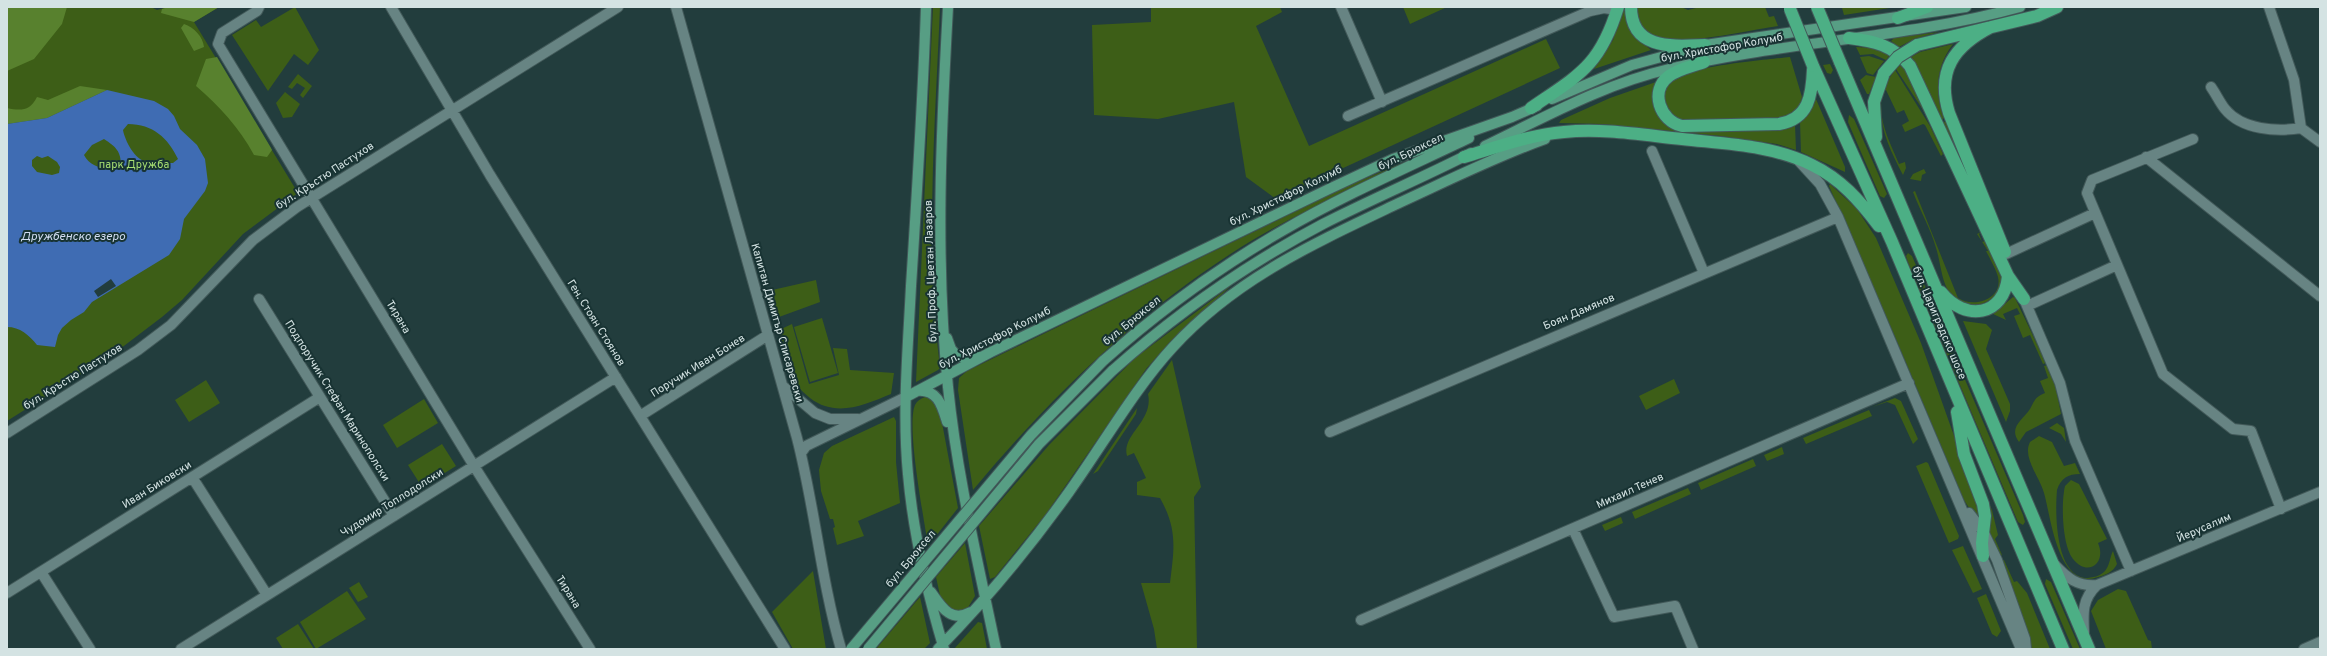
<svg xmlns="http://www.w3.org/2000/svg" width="2327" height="656" font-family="Overpass,sans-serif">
<rect width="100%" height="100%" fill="#223d3d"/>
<path fill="#3d5e17" d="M7 7H151L157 10 168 7H219L194 22 298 193 243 234 182 300 162 317 112 355 7 421Z
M295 7 319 50 308 65 294 54 268 91 232 35 256 20 261 27Z
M933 7H940C935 127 925 248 940 368L938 370 916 382Z
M1151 7H1280L1282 12 1256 26 1309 146 1546 39 1560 68 1276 199 1246 177 1234 102 1158 119 1094 115 1092 25 1151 22Z
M1403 7H1447L1410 24Z
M1623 7H1627L1642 42 1651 50 1594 69 1613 40Z
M1636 7H1681L1688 10 1700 7H1765L1769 17 1774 16 1778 26C1751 30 1675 47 1653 38 1641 33 1638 18 1636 7Z
M1865 7H1896L1844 15 1842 8Z
M1939 32 1914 39 1899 47 1891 41 1894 38Z
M1953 44C1936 66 1934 93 1944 118L1941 120 1911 57 1920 52Z
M1856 47 1874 48 1890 55 1886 60 1873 54 1860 55Z
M1869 56 1884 61 1873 75 1867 73 1860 57Z
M1790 57 1802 97 1799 108 1786 118 1684 121C1673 116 1664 111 1664 97 1664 93 1666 86 1669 83 1683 66 1766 60 1790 57Z
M1830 64 1833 70 1831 74 1827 73 1823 65Z
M1901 64 1909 76 1929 119 1896 69Z
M1895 70 1930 126 1943 154 1941 156 1925 125 1923 124 1905 132 1902 125 1909 121 1904 110 1897 113 1886 90H1884C1875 116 1889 140 1899 164L1905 162 1906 168 1903 175C1885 141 1868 104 1895 70Z
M298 74 312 86 303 98 300 95 305 88 297 83 292 89 288 87Z
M1866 75 1876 77 1869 94H1867L1860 80Z
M1656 82C1660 100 1646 108 1668 125L1785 129 1795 125 1796 150 1777 144 1721 136 1602 124 1559 123 1561 120 1610 98Z
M285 92 300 104 292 117 283 118 276 103Z
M1816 99 1845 167V172L1801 152 1800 122 1811 110Z
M1849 115 1854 119 1887 194 1884 198 1880 196 1848 122Z
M1946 121 1971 184 1942 123Z
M1426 153C1371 184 1310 206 1256 238 1146 304 1055 392 973 490L958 390 959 378 967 371 1350 185Z
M1924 169 1926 173 1922 175 1921 181 1910 179 1913 174Z
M1830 184 1857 209 1876 238 1921 343 1974 492 1981 520 1973 514 1964 500 1893 332 1829 186Z
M1915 191 1958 298C1973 308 2003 300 1998 277 1996 269 1990 259 1986 251H1988L1977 234 1981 232 1979 234 1982 242 1985 241C1990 252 1999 265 2001 277 2003 304 1967 314 1951 295 1941 282 1941 263 1936 248 1931 229 1920 211 1913 192Z
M1908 253 1912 256 2023 515 2025 522 2023 525 2018 522 1909 265 1906 256Z
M816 280 820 302 779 317 774 314 768 291Z
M1232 285 1171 341 1146 369 1046 514 995 577 990 579 979 526 1049 445 1135 358Z
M2013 297 2015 298 2046 363 2043 364 2030 335 2023 338 2014 316 2020 314 2017 308 2003 314 2006 320 1993 314Z
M822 318 838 373 810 382 794 327Z
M1963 321 1986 324 1992 330 1986 349 2010 404V411L2006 422Z
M792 324 809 384 839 375 833 348 847 349 850 370 894 373 891 394C864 405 836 418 810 398 804 393 797 387 794 380 787 364 784 346 779 330Z
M1172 360 1201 487 1194 497 1197 649H1157L1154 629 1141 583H1170C1174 549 1178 530 1160 498L1137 495V482L1146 478 1134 453 1127 456C1121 435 1154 421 1148 394Z
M2047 365 2055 384 2061 414 2026 432 2019 442C2008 427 2023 420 2030 409 2035 400 2035 397 2045 393L2040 381 2048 378 2044 366Z
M1674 379 1680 393 1646 410 1639 396Z
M206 380 220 403 189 422 175 400Z
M925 397 931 398 940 412 958 508 928 546C924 518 906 426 915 405 917 401 920 399 925 397Z
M1895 398 1901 401 1918 439 1913 444 1895 405 1887 402 1872 407Z
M424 399 438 423 397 448 383 425Z
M1137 408 1136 414 1098 471 1093 474Z
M1869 410 1872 416 1806 444 1803 438Z
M894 417 896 421V462L900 503 858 521 864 536 837 545 833 528 835 527 833 519H830L821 491 819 470 824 453 832 446Z
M2057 423 2064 428 2066 442 2061 434 2049 428Z
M2039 436 2052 442 2064 466 2075 463 2080 474C2068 474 2061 478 2057 490 2055 512 2055 574 2085 578 2093 578 2100 576 2105 571 2110 565 2110 556 2113 551L2117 564C2113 572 2106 575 2098 577 2058 592 2051 517 2044 493 2040 477 2022 458 2030 442Z
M442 444 456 466 422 487 408 465Z
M1782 447 1784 454 1767 461 1764 455Z
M1753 459 1756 466 1701 490 1698 483Z
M1970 459 1992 510 1998 535 1995 539 2002 555 1998 556 1987 533Z
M1926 462 1928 463 1959 536 1958 539 1949 543 1916 466Z
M2071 480 2079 484 2107 539 2098 543C2107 564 2087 577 2073 559 2062 545 2061 503 2065 486Z
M1688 488 1691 494 1635 519 1632 512Z
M1621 517 1623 523 1605 531 1602 525Z
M965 543 975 596 967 609 956 613 941 600 936 577Z
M1963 546 1982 589 1973 593 1952 550Z
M2004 560 2014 582 2017 581 2027 593 2050 649H2032L2000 561Z
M813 571 826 649H793L772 612Z
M2046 579 2051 582 2080 649H2073L2045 584Z
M359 582 368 597 358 602 349 588Z
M2118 589 2126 591 2148 640 2151 641 2152 649H2106L2091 611 2098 600Z
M347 591 366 619 316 649 300 622Z
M1986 594 2001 631 1997 637 1992 634 1977 598Z
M920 597 930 643 924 649H876Z
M978 622 982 623 987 649H954Z
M298 624 314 649H283L276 638Z"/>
<path fill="#58812e" d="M7 7H67L62 24 34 59 7 71Z
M168 7H219L194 22 161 13 162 9Z
M184 24C194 27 203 37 204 47L194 51 181 28Z
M217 57 271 148 272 150 267 157 254 155C239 127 219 106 196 86L206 59Z
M80 86 107 90 47 118 7 124V108C21 111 30 111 37 97L48 100Z"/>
<path fill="#3f6cb3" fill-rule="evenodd" d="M107 90 154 101 168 109 174 116 180 129 197 145 205 159 208 183 205 191 184 219 180 239 169 255 92 302 84 312 71 320 62 328 58 335 55 347 37 345C29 335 20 327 7 327V124L47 118ZM128 124C153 124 168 138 178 159L173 163C164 163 155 163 147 162 135 160 125 141 123 130ZM104 139C116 147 121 151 121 166 108 170 91 169 84 155L92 145ZM37 156 42 158 48 156 57 162 60 167 59 173 52 175 37 172 32 166V160Z"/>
<path fill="#223d3d" d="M111 279 116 286 98 297 94 291Z"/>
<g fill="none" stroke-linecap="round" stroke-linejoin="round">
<g stroke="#425959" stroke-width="12">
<path id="minor" d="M259 7 257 11 222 33 218 44 474 466 590 649
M391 7 490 175 785 649
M676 7 797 438C815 508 821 580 841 649
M1341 7 1382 102
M2269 7 2294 80 2301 128 2320 142
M2211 87C2216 94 2220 103 2225 109 2242 130 2277 132 2301 128
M1348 116 1590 11 1604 8 1617 10
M2193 139 2092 180 2087 193 2163 374 2233 429 2251 431 2281 509
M1652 151 1704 273
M2146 157 2320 296
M1798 160 1820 184 1838 217 2021 649
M2006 254 2095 213
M259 299 394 516
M2024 299 2060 383 2075 441 2131 571
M2027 306 2117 265
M784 387 815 413 830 419H858
M640 416 768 335
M1330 432 1838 217
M7 433 138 350 171 325 253 240 297 207 618 7
M801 453 806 446 906 397
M192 477 267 595
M1969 513 1983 531 1997 560 2025 639 2026 649
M1573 529 1614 617 1675 606 1693 649
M2054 564C2067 578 2078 587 2097 585L2320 492
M41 572 90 649
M7 593 320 397
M1361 620 1909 383
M2084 632C2083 613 2082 599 2097 585
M181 649 616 377
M2304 649 2320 642"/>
</g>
<g stroke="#425959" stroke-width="12">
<path id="major" d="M926 7C923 100 917 193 911 286 908 348 902 412 908 474 913 533 927 592 944 649
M948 7C941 133 935 261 948 387 957 476 978 562 996 649
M1552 99 1632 65 1705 45 1966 7
M1485 146C1545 117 1604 84 1669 69 1784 41 1905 39 2020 7
M947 338 951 349 958 357 977 356
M1103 361C1158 312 1218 268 1282 231 1342 196 1406 168 1469 138
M1112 371C1176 314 1247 264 1323 224 1372 199 1422 178 1471 153
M917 391C938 389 942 406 947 422
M906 397 991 352 1329 189 1393 159 1512 117 1537 106
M931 592C942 608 951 623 971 612
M938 649C986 600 1029 548 1069 492 1102 446 1135 388 1173 347 1236 278 1317 242 1399 203 1447 181 1495 157 1545 139"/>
</g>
<g stroke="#425959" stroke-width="14">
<path id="highway" d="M1631 7C1631 51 1675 46 1705 45
M1898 18 1927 7
M1991 27C1954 46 1936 71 1949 113L2005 252
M1849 38C1874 41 1893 45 1910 66L2008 276 2024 299
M1917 45 2037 16 2057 7
M1704 62C1693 66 1678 69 1669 76 1649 91 1660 121 1682 126L1779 124C1809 119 1812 95 1813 69
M1840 62 2089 649
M1813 66 1892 242 2063 649
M1531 108C1579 75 1600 66 1618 7
M1876 137 1874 102 1884 73
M1464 157C1497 147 1529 135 1564 132 1603 128 1643 135 1682 139 1726 144 1772 145 1812 165 1841 179 1860 201 1879 226
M1941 292C1965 322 2004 317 2008 276
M1957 412 1964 454 1983 504 1985 516 1982 543 1983 556"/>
</g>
<use href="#minor" stroke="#678483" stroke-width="10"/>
<use href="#major" stroke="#579e84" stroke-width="10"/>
<use href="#highway" stroke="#4caf85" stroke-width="12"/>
<g stroke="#425959" stroke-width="12" stroke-linecap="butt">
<path id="major-bridge" d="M851 649 1031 435 1103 361
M868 649 1039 444 1112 371"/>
</g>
<g stroke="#425959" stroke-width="14" stroke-linecap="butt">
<path id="highway-bridge" d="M1817 7 1840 62
M1790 9 1813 66
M1884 73 1898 57 1917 45"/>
</g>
<use href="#major-bridge" stroke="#579e84" stroke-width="10"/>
<use href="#highway-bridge" stroke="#4caf85" stroke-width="12"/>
</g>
<g text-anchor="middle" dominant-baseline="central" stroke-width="4" stroke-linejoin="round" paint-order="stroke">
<g font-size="11" fill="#d4e3e3" stroke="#183333">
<text transform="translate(1722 48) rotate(-10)">бул. Христофор Колумб</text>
<text transform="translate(1411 152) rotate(-26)">бул. Брюксел</text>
<text transform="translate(325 176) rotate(-33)">бул. Кръстю Пастухов</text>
<text transform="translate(1286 196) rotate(-26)">бул. Христофор Колумб</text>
<text transform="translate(931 271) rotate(-92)">бул. Проф. Цветан Лазаров</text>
<text transform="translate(1579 312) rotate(-23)">Боян Дамянов</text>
<text transform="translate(398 317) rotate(59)">Тирана</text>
<text transform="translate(1132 321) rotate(-39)">бул. Брюксел</text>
<text transform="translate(596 323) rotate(58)">Ген. Стоян Стоянов</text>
<text transform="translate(777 323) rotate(74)">Капитан Димитър Списаревски</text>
<text transform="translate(1939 323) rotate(67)">бул. Цариградско шосе</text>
<text transform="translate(995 338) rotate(-27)">бул. Христофор Колумб</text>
<text transform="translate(698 366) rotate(-32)">Поручик Иван Бонев</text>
<text transform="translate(73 377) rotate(-32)">бул. Кръстю Пастухов</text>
<text transform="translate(337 401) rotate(58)">Подпоручик Стефан Маринополски</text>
<text transform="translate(157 485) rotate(-32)">Иван Биковски</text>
<text transform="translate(1630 491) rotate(-24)">Михаил Тенев</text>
<text transform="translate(392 503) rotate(-32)">Чудомир Топлодолски</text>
<text transform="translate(2204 528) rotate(-24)">Йерусалим</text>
<text transform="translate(911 559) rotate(-50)">бул. Брюксел</text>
<text transform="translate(568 592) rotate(58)">Тирана</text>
</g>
<g font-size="11" fill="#a7df72" stroke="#183333">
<text x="134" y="165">парк Дружба</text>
</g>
<g font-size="12" font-style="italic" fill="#d1ddf1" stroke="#183333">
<text x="73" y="237">Дружбенско езеро</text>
</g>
</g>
<rect width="2327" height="656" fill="none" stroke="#d4e3e3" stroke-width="16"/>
</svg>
